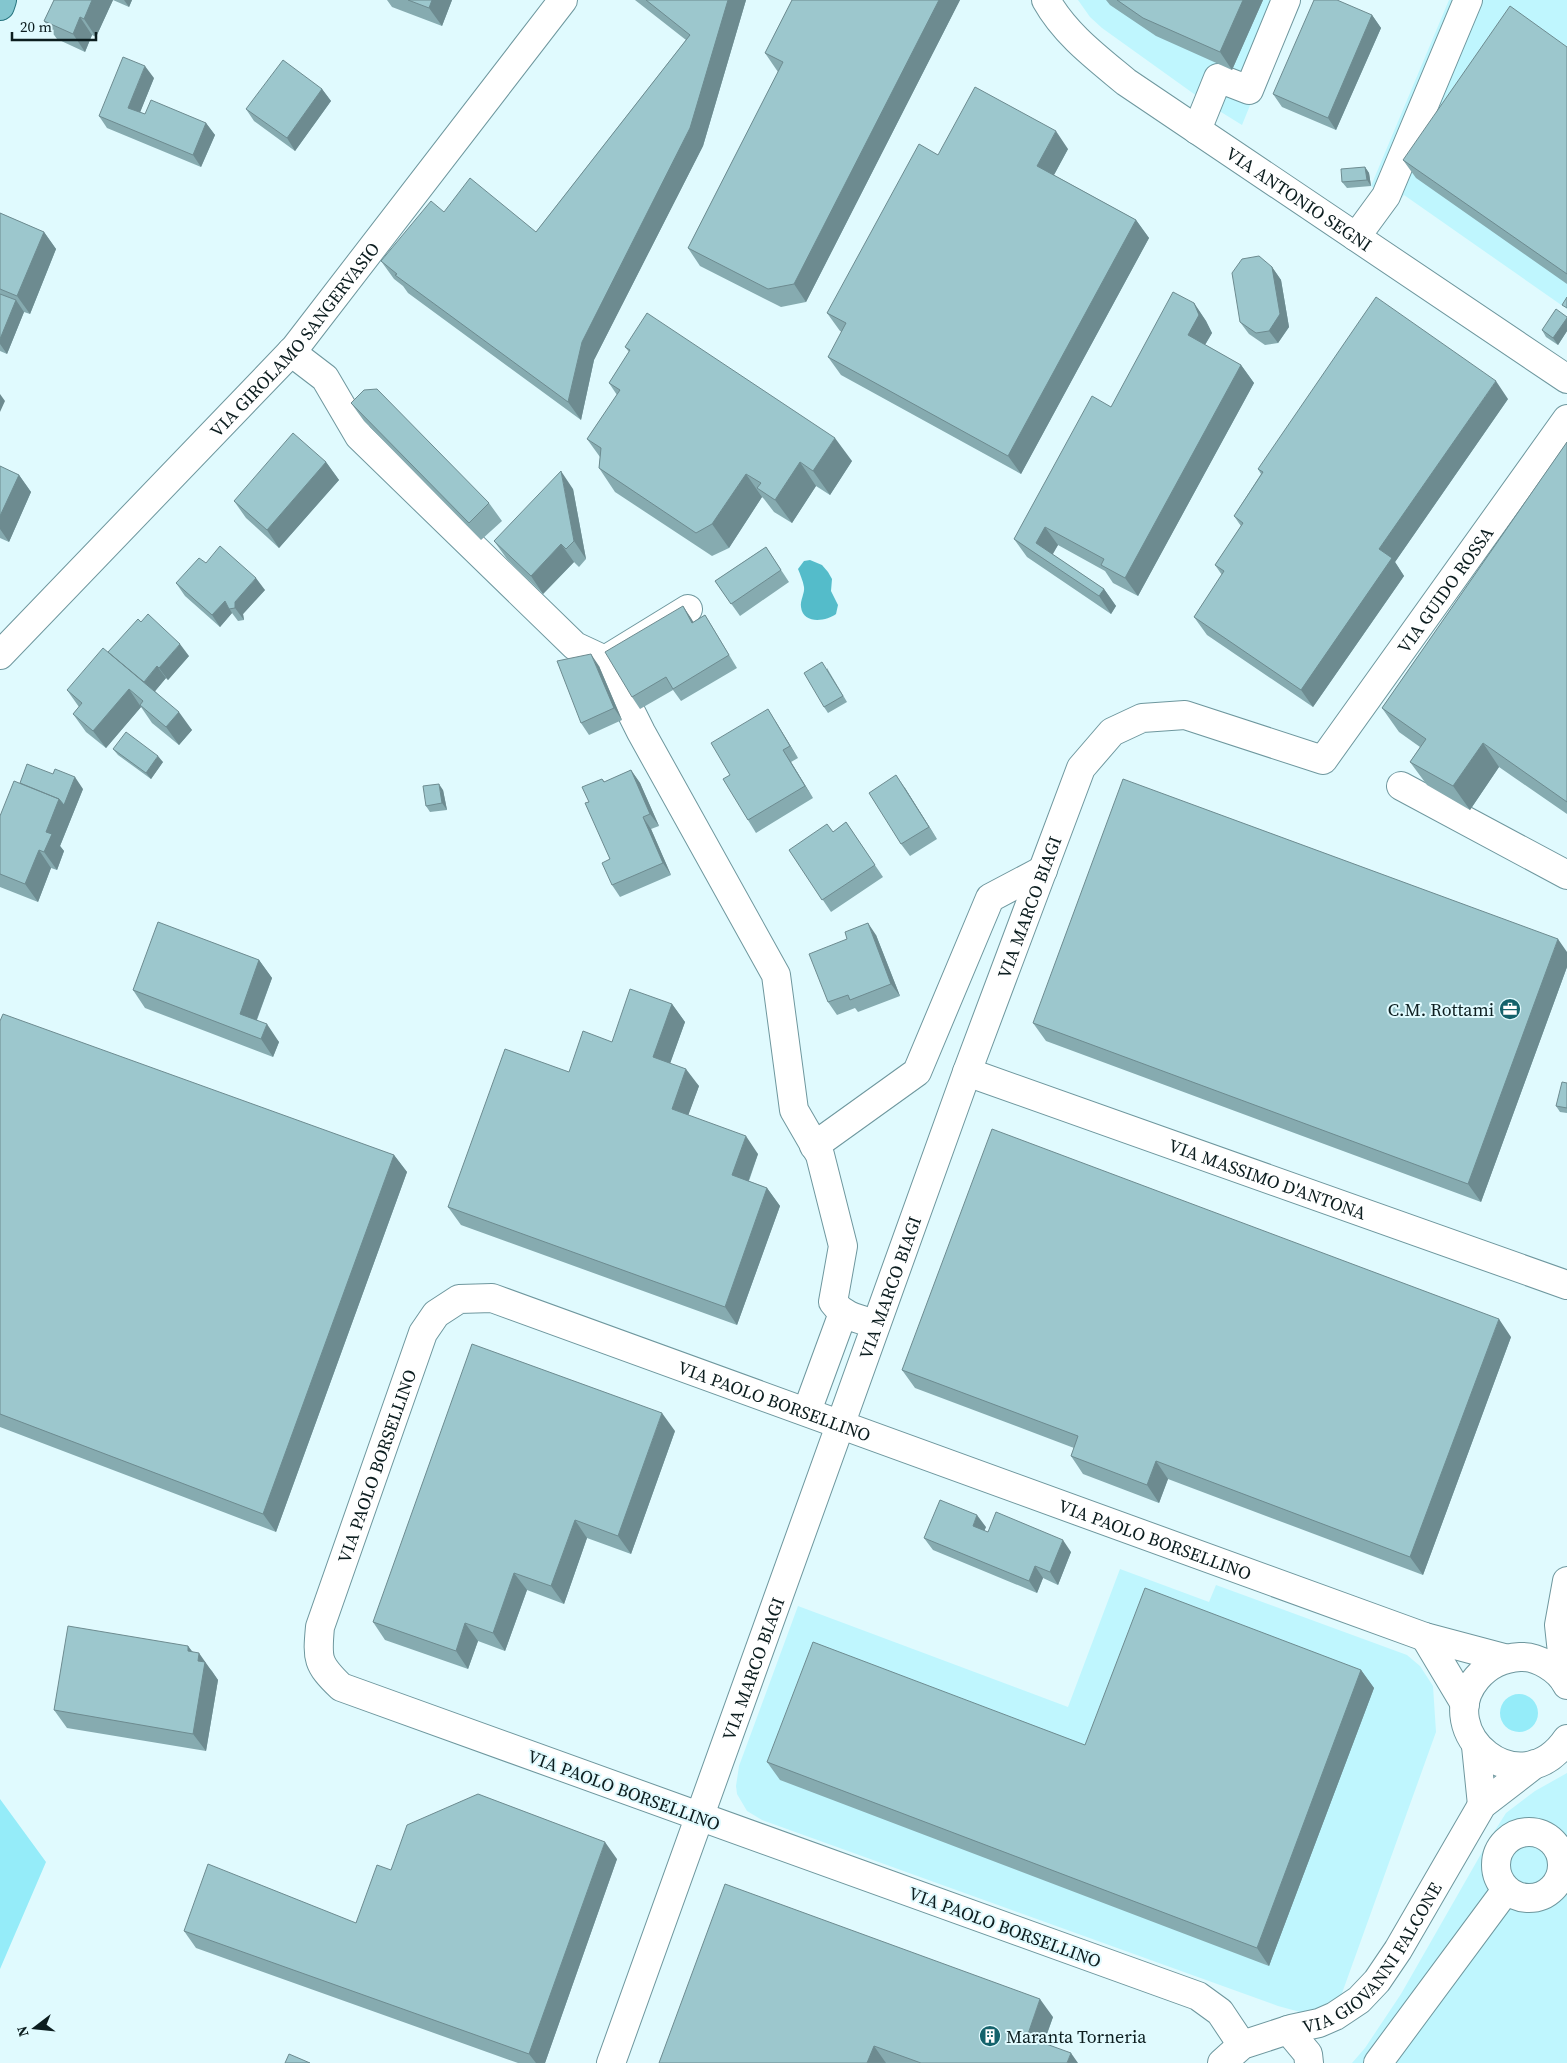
<svg xmlns="http://www.w3.org/2000/svg" width="1567" height="2063" font-family="'Source Serif 4',serif">
<rect width="100%" height="100%" fill="#e0fafe"/>
<path fill="#bff6fe" d="M1078 0H1293L1242 125 1208 104 1102 28 1090 17Z
M1449 0H1567V309L1404 195 1397 205 1371 186Z
M1120 1569 1209 1602 1216 1585 1407 1655 1420 1666 1433 1686 1436 1732 1341 1996 1314 2010 1300 2012 1278 2006 762 1820 747 1811 737 1794 736 1786 739 1766 798 1606 1068 1707Z
M1567 1773V2063H1352L1365 2048 1401 1994 1489 1840 1506 1813 1535 1791Z"/>
<path fill="#95ecf9" d="M1500 1713a19 19 0 1 1 38 0a19 19 0 1 1-38 0Z
M0 1799 46 1862 0 1969Z"/>
<path fill="#54bcca" d="M810 560 822 565 828 572 832 579 831 591 838 605 836 614C827 621 803 625 801 607 800 600 805 593 804 587 803 581 800 574 798 569L804 561Z"/>
<g fill="none" stroke-linecap="round" stroke-linejoin="round">
<g stroke="#6e979e" stroke-width="30">
<g id="minor">
<path id="s1" d="M1046 0C1065 34 1096 57 1126 82L1567 379"/>
<path d="M1197 130 1218 78 1249 90 1286 0"/>
<path d="M1356 237 1386 196 1468 0"/>
<path d="M291 352 325 378 359 436 575 646 605 660"/>
<path d="M688 609 605 660 641 732 776 975 794 1110 820 1155 843 1246 833 1302C844 1317 859 1319 876 1324"/>
<path id="s2" d="M0 655 295 348 563 0"/>
<path d="M1401 786 1567 875"/>
<path id="s3" d="M967 1072 1567 1285"/>
<path d="M814 1146 917 1072 990 898 1043 870"/>
<path d="M807 1411 843 1313"/>
<path d="M1425 1637 1465 1704"/>
<path d="M1565 1681 1559 1625 1567 1581"/>
<path d="M1567 1685C1559 1669 1537 1656 1520 1657 1502 1658 1488 1665 1477 1678 1431 1732 1520 1808 1567 1739"/>
<path d="M1476 1746 1482 1805"/>
<circle cx="1529" cy="1865" r="33"/>
<path d="M1288 2030 1308 2054 1309 2063"/>
<path id="s4" d="M1242 2045 1220 2012 1198 1996 341 1687C317 1664 317 1659 320 1627L423 1333 436 1314 459 1299 492 1298 1425 1637 1504 1658"/>
<path id="s5" d="M611 2063 967 1072 1081 768 1112 732 1142 718 1185 715 1323 760 1567 419"/>
<path id="s6" d="M1222 2063 1242 2045 1291 2029 1319 2023 1335 2016 1359 2000 1377 1981 1398 1950 1482 1805 1535 1764"/>
<path d="M1378 2063 1506 1890"/>
</g>
</g>
<g stroke="#23727d" stroke-width="30">
<path id="major" d="M0 6 2 0"/>
</g>
<use href="#minor" stroke="#fff" stroke-width="28"/>
<use href="#major" stroke="#83c6cf" stroke-width="28"/>
</g>
<path fill="#86abb0" d="M54 0H132L129 7 113 0 96 37 92 35 85 52 57 39 44 21Z
M387 0H452L442 26 392 7Z
M635 0H746L703 146 594 360 581 420 408 293 403 286 394 279 381 261 444 212 536 232 686 40Z
M792 0H960L806 302 781 307 700 266 688 248 778 72 765 53Z
M1106 0H1263L1232 70 1156 36 1110 5Z
M1372 15 1381 28 1336 130 1282 107 1273 94Z
M1567 47V284L1416 178 1403 160Z
M154 78 140 112 145 114 206 123 215 135 201 167 107 128 99 116Z
M322 89 331 101 295 151 254 121 246 109Z
M1068 149 1054 175 1136 220 1149 238 1021 474 841 375 828 357 842 332 840 331 827 313 938 155Z
M1365 167 1369 173 1371 186 1347 188 1342 182Z
M0 213 44 232 56 249 30 314 24 312 7 354 0 351Z
M1272 267 1281 280 1289 327 1278 343 1265 345 1249 334 1240 322Z
M1194 303 1206 321 1212 333 1205 345 1241 365 1254 383 1138 596 1113 583 1105 571 1058 545 1052 554 1104 589 1116 606 1111 614 1027 557 1014 539Z
M1567 317V331L1558 345 1546 337 1542 330Z
M625 347 852 461 830 495 816 486 792 523 774 512 764 499 762 497 729 548 712 556 615 492 599 468 600 457 587 439 617 395 609 383 629 352Z
M1508 399 1395 562 1404 576 1313 707 1207 635 1194 617 1222 575 1215 565 1241 526 1234 516 1261 474 1258 469Z
M351 403 489 503 502 521 481 540 364 421Z
M1567 442V814L1499 767 1470 810 1427 785 1410 762 1420 747 1399 732 1382 708Z
M326 462 339 480 279 548 246 518 234 501Z
M0 466 19 475 31 492 9 542 0 538Z
M573 489 586 559 579 567 574 562 543 594 507 559 494 541Z
M766 547 789 582 740 616 715 581Z
M206 563 265 590 243 614 244 620 238 621 232 613 220 627 185 596 176 583Z
M683 606 693 622 705 615 713 628 737 668 681 701 673 690 640 709 632 697Z
M108 652 189 656 168 680 166 678 155 691 192 730 179 745 152 723 141 707 106 748 86 732 73 714 79 707 67 690Z
M599 666 622 720 589 735 581 723Z
M827 668 847 702 828 713 824 707Z
M776 722 798 758 791 762 813 798 756 833 748 820 730 775Z
M113 749 163 762 151 779 118 755Z
M631 770 640 783 659 826 651 829 671 875 620 897 612 885 610 859 589 802 602 779 605 782Z
M905 788 937 839 910 856 901 844Z
M83 789 60 846 64 851 57 870 51 868 38 902 0 887V816Z
M443 790 447 810 430 812 426 806Z
M846 822 883 877 831 912 789 850 833 832Z
M876 935 900 996 858 1012 855 1008 837 1015 828 1002Z
M1567 952V967L1481 1202 1046 1041 1033 1023Z
M259 960 272 978 257 1020 279 1042 273 1057 145 1008 133 990Z
M672 1004 685 1022 670 1063 699 1086 688 1115 758 1154 749 1181 767 1188 780 1206 737 1325 461 1225 448 1207 569 1072 612 1042Z
M0 1021 394 1155 407 1172 276 1532 0 1427Z
M1567 1083V1113L1560 1112 1556 1106Z
M1511 1337 1423 1575 1168 1479 1159 1503 1083 1474 1071 1456 1074 1448 915 1388 902 1370Z
M675 1431 631 1554 587 1538 564 1604 527 1590 505 1651 478 1641 468 1669 385 1640 373 1622Z
M986 1527 984 1531 988 1532 1071 1552 1058 1585 1043 1578 1037 1593 933 1550 924 1538Z
M188 1646 192 1651 212 1671 218 1680 206 1751 67 1728 54 1710Z
M1361 1670 1374 1688 1269 1966 780 1780 767 1762 1085 1745Z
M617 1859 545 2063H518L196 1948 184 1931 356 1923 391 1870Z
M1053 2017 1044 2043 1067 2063H659Z"/>
<path fill="#6d8b90" d="M92 0H113L96 37 84 19Z
M124 0H132L129 7Z
M432 0H452L442 26 429 8Z
M728 0H746L703 146 594 360 581 420 568 402 582 342Z
M938 0H960L806 302 794 284Z
M1243 0H1263L1232 70 1220 52Z
M1372 15 1381 28 1336 130 1328 118Z
M80 17 92 35 85 52 73 34Z
M145 66 154 78 137 120 128 108Z
M322 89 331 101 295 151 287 138Z
M206 123 215 135 201 167 193 155Z
M1056 131 1068 149 1049 184 1037 166Z
M1365 167 1369 173 1371 186 1367 180Z
M1136 220 1149 238 1021 474 1008 456Z
M44 232 56 249 30 314 17 296Z
M1272 267 1281 280 1289 327 1278 343 1269 331Z
M16 300 24 312 7 354 0 344V339Z
M1194 303 1206 321 1212 333 1200 353 1188 335Z
M1567 318V331L1558 345 1553 338Z
M1241 365 1254 383 1138 596 1125 578Z
M1496 381 1508 399 1395 562 1404 576 1313 707 1301 690 1379 549Z
M0 394 5 401 0 412Z
M835 438 852 461 830 495 813 471Z
M326 462 339 480 279 548 267 530Z
M800 462 816 486 792 523 775 500Z
M561 471 573 489 586 559 574 541Z
M746 474 762 497 729 548 712 524Z
M19 475 31 492 9 542 0 529V516Z
M1045 527 1058 545 1049 561 1036 543Z
M561 544 574 562 543 594 531 576Z
M256 578 265 590 243 614 244 620 235 608V602Z
M1104 589 1116 606 1111 614 1099 596Z
M225 601 232 613 220 627 212 615Z
M683 606 691 618 701 635 692 623Z
M180 644 189 656 168 680 159 668Z
M591 654 599 666 622 720 614 708Z
M157 666 166 678 151 696 143 684Z
M129 689 141 707 106 748 93 731Z
M768 709 776 722 798 758 790 746Z
M179 712 192 730 179 745 166 727Z
M1483 743 1499 767 1470 810 1453 786Z
M783 750 791 762 813 798 805 786Z
M158 756 163 762 151 779 146 773Z
M631 770 640 783 659 826 650 814Z
M896 775 905 788 937 839 929 827Z
M75 777 83 789 60 846 64 851 57 870 44 852 46 832 59 799Z
M439 784 443 790 447 810 442 803Z
M643 817 651 829 671 875 663 863Z
M39 850 51 868 38 902 25 884Z
M868 923 876 935 900 996 891 984Z
M1558 939 1567 952V967L1481 1202 1468 1184Z
M259 960 272 978 252 1032 240 1014Z
M672 1004 685 1022 666 1075 653 1057Z
M267 1024 279 1042 273 1057 261 1039Z
M686 1069 699 1086 684 1127 672 1109Z
M746 1136 758 1154 744 1193 732 1175Z
M394 1155 407 1172 276 1532 263 1514Z
M767 1188 780 1206 737 1325 725 1307Z
M1499 1319 1511 1337 1423 1575 1410 1557Z
M662 1413 675 1431 631 1554 618 1536Z
M1156 1461 1168 1479 1159 1503 1147 1485Z
M977 1515 986 1527 981 1538 973 1526Z
M575 1520 587 1538 564 1604 551 1586Z
M1063 1540 1071 1552 1058 1585 1050 1572Z
M1035 1566 1043 1578 1037 1593 1029 1581Z
M514 1573 527 1590 505 1651 493 1633Z
M465 1623 478 1641 468 1669 456 1651Z
M188 1646 198 1660 199 1653 218 1680 206 1751 193 1734 188 1651Z
M1361 1670 1374 1688 1269 1966 1257 1948Z
M605 1842 617 1859 545 2063H536L529 2054Z
M1040 1999 1053 2017 1039 2055 1027 2037Z
M874 2046 886 2063H867Z
M1071 2053 1078 2063H1067Z"/>
<path fill="#9cc7cd" stroke="#6d8b90" d="M54 0H92L84 19 80 17 73 34 44 21Z
M408 0H432L429 8Z
M646 0H728L690 128 582 342 568 402 395 275 397 274 381 261 431 201 444 212 470 178 536 232 690 35Z
M792 0H939L794 284 768 289 688 248 783 62 765 53Z
M1117 0H1243L1220 52 1143 18Z
M1314 0H1337L1372 15 1328 118 1273 94Z
M1510 6 1567 47V274L1403 160Z
M123 57 145 66 128 108 145 114 151 100 206 123 193 155 99 116Z
M283 60 322 89 287 138 246 109Z
M975 87 1056 131 1037 166 1136 220 1008 456 828 357 846 323 827 313 919 144 938 155Z
M1365 167 1367 180 1342 182 1341 169Z
M0 213 44 232 17 296 0 289Z
M1259 256 1272 267 1280 314 1269 331 1256 333 1240 322 1232 273 1242 259Z
M1173 292 1194 303 1199 315 1188 335 1241 365 1125 578 1101 565 1104 559 1045 527 1036 543 1104 589 1099 596 1014 539 1092 396 1111 407Z
M0 294 16 300 0 339Z
M1376 297 1496 381 1379 549 1392 558 1301 690 1194 617 1224 571 1215 565 1243 523 1234 516 1263 472 1258 469Z
M1567 297V308L1562 305Z
M1556 309 1567 317V318L1553 338 1542 330Z
M647 313 835 438 813 471 800 462 775 500 757 488 761 483 746 474 712 524 696 533 599 468 601 448 587 439 620 390 609 383 630 350 625 347Z
M377 389 489 503 469 523 351 403 364 390Z
M293 433 326 462 267 530 234 501Z
M1567 442V802L1483 743 1453 786 1410 762 1426 739 1382 708Z
M0 466 19 475 0 516Z
M561 471 574 541 566 549 561 544 531 576 494 541Z
M220 546 256 578 235 602V608L229 609 225 601 212 615 176 583 199 558 206 563Z
M766 547 781 570 731 604 715 581Z
M683 606 692 623 705 615 729 655 673 689 666 677 632 697 605 652Z
M148 614 180 644 159 668 157 666 144 682 108 652 138 619 141 622Z
M103 648 179 712 166 727 140 705 143 701 129 689 93 731 73 714 82 703 67 690Z
M591 654 614 708 581 723 557 661Z
M822 662 843 696 824 707 804 673Z
M768 709 790 746 783 750 805 786 748 820 723 779 730 775 711 743Z
M126 732 158 756 146 773 113 749Z
M27 764 53 774 55 769 75 777 64 805 59 799 20 783Z
M631 770 650 814 643 817 663 863 612 885 602 863 610 859 585 803 589 802 582 787 602 779 604 782Z
M896 775 929 827 901 844 869 793Z
M1123 779 1558 939 1468 1184 1033 1023Z
M14 781 59 799 46 832 52 834 44 852 39 850 25 884 0 874V816Z
M439 784 442 803 426 806 423 786Z
M846 822 875 865 822 900 789 850 827 824 833 832Z
M158 922 259 960 240 1014 267 1024 261 1039 133 990Z
M868 923 891 984 850 1000 848 995 828 1002 809 954 847 939 845 932Z
M630 989 672 1004 653 1057 686 1069 672 1109 746 1136 732 1175 767 1188 725 1307 448 1207 505 1049 569 1072 583 1031 612 1042Z
M3 1014 394 1155 263 1514 0 1414V1021Z
M1562 1082 1567 1083V1108L1556 1106Z
M992 1129 1499 1319 1410 1557 1156 1461 1147 1485 1071 1456 1078 1436 902 1370Z
M472 1344 662 1413 618 1536 575 1520 551 1586 514 1573 493 1633 465 1623 456 1651 373 1622Z
M940 1500 977 1515 973 1526 988 1532 996 1512 1063 1540 1050 1572 1035 1566 1029 1581 924 1538Z
M1145 1588 1361 1670 1257 1948 767 1762 813 1642 1085 1745Z
M68 1626 188 1646V1651L199 1653 198 1661 205 1662 193 1734 54 1710Z
M478 1794 605 1842 529 2054 184 1931 208 1864 356 1923 377 1865 391 1870 407 1825Z
M725 1884 1040 1999 1027 2037 1071 2053 1067 2063H921L874 2046 867 2063H659Z
M289 2054 310 2063H285Z"/>
<defs>
<g id="office-disc" transform="scale(1.125)"><circle r="9.5" fill="#14626b" stroke="#e0fafe"/><path d="M-6-3h4V-5.5h4V-3h4V5H-6ZM-1-4.5V-3h2v-1.5ZM-6 0V1H6V0Z" fill="#fff"/></g>
<g id="building-disc" transform="scale(1.125)"><circle r="9.5" fill="#14626b" stroke="#e0fafe"/><path d="M-4-6H4V6H1V3H-1V6H-4ZM-2.5-4.3h1.7v1.8h-1.7ZM.8-4.3h1.7v1.8H.8ZM-2.5-1h1.7V.8h-1.7ZM.8-1h1.7V.8H.8Z" fill="#fff"/></g>
</defs>
<g fill-rule="evenodd">
<use href="#office-disc" x="1510" y="1009"/>
<use href="#building-disc" x="990" y="2036"/>
</g>
<g text-anchor="middle" dominant-baseline="central" stroke-width="4" stroke-linejoin="round" paint-order="stroke">
<g font-size="18" fill="#0c1d1f" stroke="#e0fafe">
<text stroke="none"><textPath href="#s1" startOffset="324">VIA ANTONIO SEGNI</textPath></text>
<text stroke="none"><textPath href="#s2" startOffset="432">VIA GIROLAMO SANGERVASIO</textPath></text>
<text stroke="none"><textPath href="#s5" startOffset="1856">VIA GUIDO ROSSA</textPath></text>
<text stroke="none"><textPath href="#s5" startOffset="1229">VIA MARCO BIAGI</textPath></text>
<text stroke="none"><textPath href="#s3" startOffset="319">VIA MASSIMO D'ANTONA</textPath></text>
<text stroke="none"><textPath href="#s5" startOffset="824">VIA MARCO BIAGI</textPath></text>
<text stroke="none"><textPath href="#s4" startOffset="1741">VIA PAOLO BORSELLINO</textPath></text>
<text stroke="none"><textPath href="#s4" startOffset="1216">VIA PAOLO BORSELLINO</textPath></text>
<text stroke="none"><textPath href="#s4" startOffset="2146">VIA PAOLO BORSELLINO</textPath></text>
<text stroke="none"><textPath href="#s5" startOffset="419">VIA MARCO BIAGI</textPath></text>
<text transform="translate(624 1790) rotate(20)">VIA PAOLO BORSELLINO</text>
<text transform="translate(1005 1927) rotate(20)">VIA PAOLO BORSELLINO</text>
<text stroke="none"><textPath href="#s6" startOffset="192">VIA GIOVANNI FALCONE</textPath></text>
</g>
<g font-size="18" fill="#0c1d1f" stroke="#e0fafe" text-anchor="end">
<text x="1494" y="1009">C.M. Rottami</text>
<text x="1006" y="2036" text-anchor="start">Maranta Torneria</text>
</g>
</g>
<g transform="translate(35 2028) rotate(254)" stroke="#e0fafe" stroke-width="4" paint-order="stroke">
<path d="M0-4L9 19L0 12L-9 19Z" fill="#0c1d1f"/>
<text y="-8" font-size="14" font-weight="bold" text-anchor="middle" fill="#0c1d1f">N</text>
</g>
<path d="M12 32v8h84v-8" fill="none" stroke="#0c1d1f" stroke-width="2.5"/>
<text x="20" y="32" font-size="15" fill="#0c1d1f" stroke="#e0fafe" stroke-width="4" paint-order="stroke">20 m</text>
</svg>
